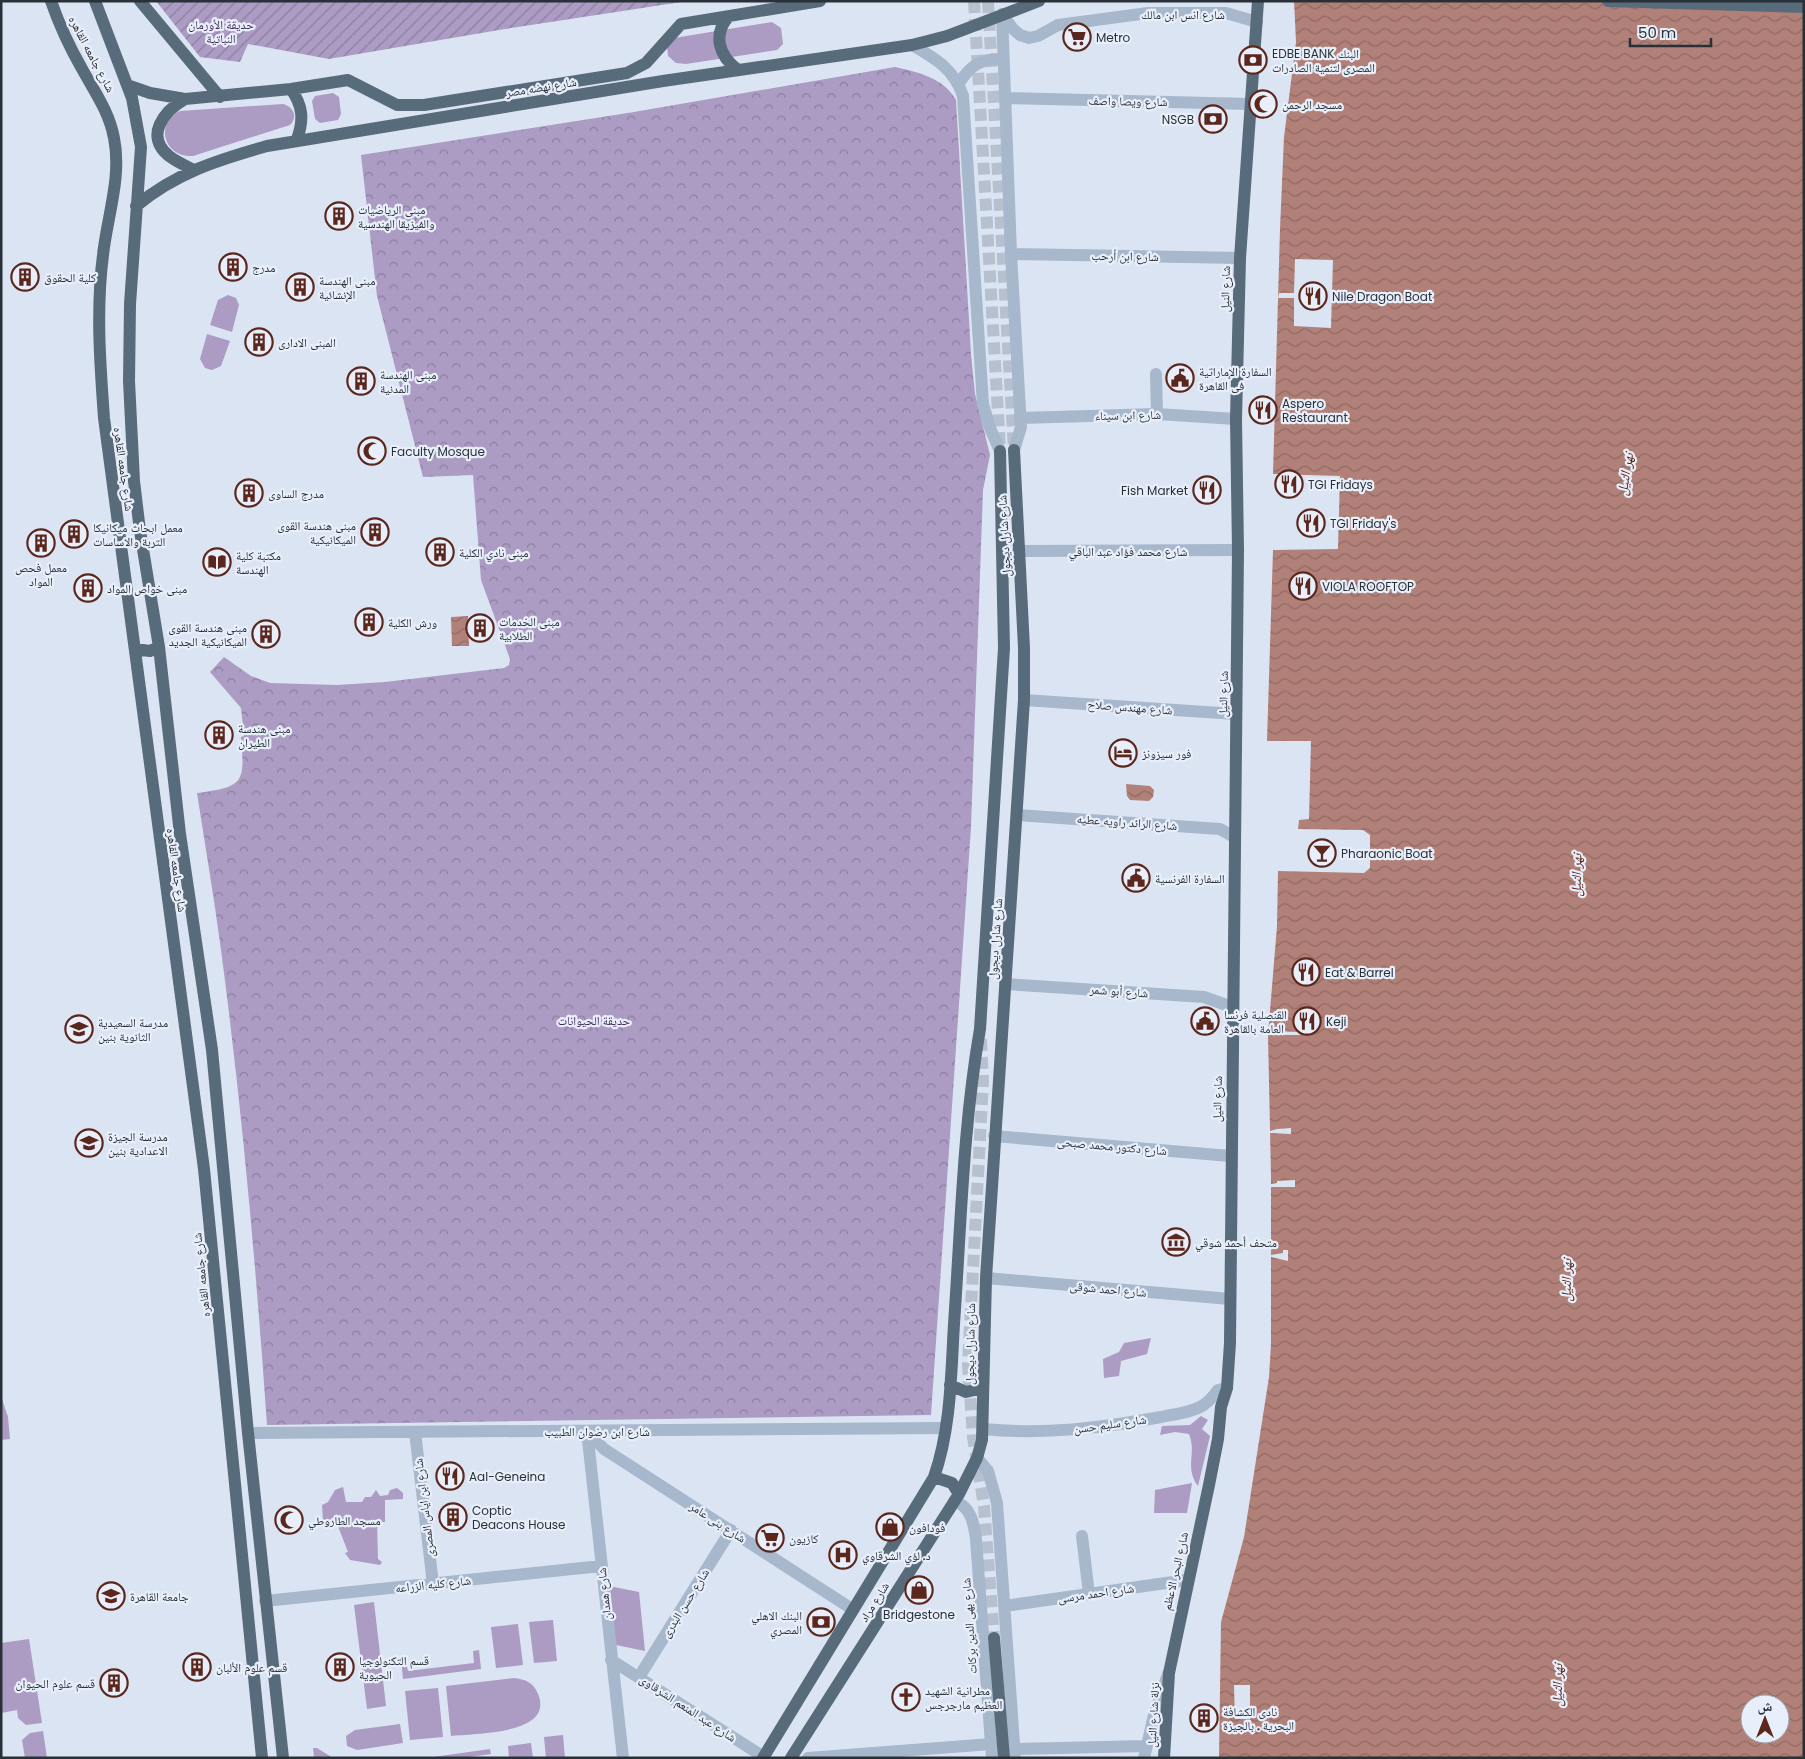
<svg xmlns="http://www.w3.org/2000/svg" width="1805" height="1759" font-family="Poppins,'Noto Naskh Arabic',sans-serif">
<defs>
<pattern id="park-crowns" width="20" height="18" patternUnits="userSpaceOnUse" patternTransform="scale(1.25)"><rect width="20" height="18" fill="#ac9bc3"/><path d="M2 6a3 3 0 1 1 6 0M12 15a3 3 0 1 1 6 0" fill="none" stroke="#8c7f9f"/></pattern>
<pattern id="garden-furrows" width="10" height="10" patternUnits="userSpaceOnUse" patternTransform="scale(1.25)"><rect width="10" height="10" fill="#ac9bc3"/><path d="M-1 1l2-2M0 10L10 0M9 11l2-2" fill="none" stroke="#8c7f9f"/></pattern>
<pattern id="water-waves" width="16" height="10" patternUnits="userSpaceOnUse" patternTransform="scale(1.25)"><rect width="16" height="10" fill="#b18179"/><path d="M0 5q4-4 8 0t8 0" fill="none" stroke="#906a64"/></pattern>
</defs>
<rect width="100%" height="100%" fill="#dbe4f3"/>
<path fill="#ac9bc3" d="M772 22 781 28 783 44 777 50 686 64 676 63 668 56 667 46 674 38Z
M333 93 339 97 341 114 338 120 320 123 315 119 312 101 315 96Z
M283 104C294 107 298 117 290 125L193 156C164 158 154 123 180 111Z
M228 295 236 298 239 305 232 332 210 325 218 300Z
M207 334 230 341 221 366 212 370 205 368 200 359Z
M1151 1338 1147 1354 1121 1361 1119 1376 1104 1378 1103 1359 1119 1352 1124 1343Z
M1 1396 8 1417 10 1439 1 1440Z
M1201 1416 1208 1420 1202 1429 1210 1436 1198 1486C1184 1467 1197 1453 1189 1434L1175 1432 1160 1435 1162 1426 1190 1425Z
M1192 1483 1187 1513H1154L1155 1490Z
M343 1487 346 1502H362L365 1497H371L376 1490 380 1496 388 1495 390 1490 397 1488 403 1493V1499L385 1500V1522H377L378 1559 382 1562 380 1565 350 1560 345 1553 348 1552 336 1521 323 1522 322 1505 328 1502 335 1490Z
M609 1586 639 1592 645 1651 616 1645Z
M374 1602 386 1706 367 1709 354 1605Z
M553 1620 557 1661 534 1663 529 1622Z
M518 1624 523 1665 496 1668 491 1627Z
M29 1639 42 1723 26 1725 18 1718 17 1710 1 1713V1643Z
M479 1650 481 1669 403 1679 401 1659 405 1658 408 1671 474 1663 473 1651Z
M514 1678C525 1679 534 1683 538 1694 555 1735 474 1733 451 1736L446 1686Z
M438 1688 443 1737 410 1740 405 1691Z
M400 1724 403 1743 357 1750 347 1746 346 1736 355 1730Z
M43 1731 47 1758H25L22 1740 30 1733Z
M563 1735 565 1758H546L544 1737Z
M531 1743 533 1758H509L508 1746Z
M313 1748H317L333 1758H312L314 1757Z
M490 1749 491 1754 462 1758H426Z"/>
<path fill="url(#park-crowns)" d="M895 67C918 72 944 78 956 100L971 354 975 394 990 455 983 490 971 827 931 1415 267 1425C256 1266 242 1108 221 950 214 897 205 845 197 793 244 787 245 783 241 737L244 736 241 708 210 672 224 657 251 676 270 683 336 685 385 682 504 668 509 665 510 659 481 580 473 475 423 477 377 296 361 155 634 112Z"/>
<path fill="url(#garden-furrows)" d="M156 1H688L499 30 329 59 248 44 240 62 200 57Z"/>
<path fill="url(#water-waves)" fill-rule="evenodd" d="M1294 1H1804V1758H1219L1221 1622 1244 1537 1269 1377 1271 1344V1177L1268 1035 1277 926 1278 871 1364 873 1370 868V835L1363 830 1298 829 1299 820 1309 819 1311 741H1267L1273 550 1338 549 1340 476 1273 474 1280 229 1284 137 1296 42ZM1750 1704H1780V1734H1750Z
M468 616 469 646H452L451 617Z
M1126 784 1150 786 1154 790 1153 797 1149 801 1130 800 1127 796Z"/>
<path fill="#dbe4f3" d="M1295 259 1333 260 1331 328 1294 326V298H1278L1279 293H1294Z
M1287 476 1338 477 1336 549 1285 548 1336 547 1337 478Z
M1268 1031 1300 1032V1035H1268Z
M1291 1128V1134L1270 1133V1131L1277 1129Z
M1295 1180V1187H1271V1184L1277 1183V1181Z
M1283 1250H1288V1261L1271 1257V1255L1283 1253Z
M1234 1685H1250V1719H1235Z"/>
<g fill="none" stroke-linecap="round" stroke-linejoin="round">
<path stroke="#b7c0ce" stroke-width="12" stroke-dasharray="12 6" stroke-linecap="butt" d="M974 1 1000 448
M988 1 1014 450
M981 1039 983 1081 968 1364 973 1437 984 1506 994 1638"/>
<path stroke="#a7b7cc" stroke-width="12" d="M1002 14 1011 254 1021 427 1014 450
M1002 14 1013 29 1020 35 1029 38 1038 36 1058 25 1148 13H1226L1257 22
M912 45C936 59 954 69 963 96L983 404 990 428 1000 451
M959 83C971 65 981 58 1003 59
M1005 98 1250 104
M1011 254 1240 258
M1156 374 1157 414
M1020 418 1157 414 1236 419
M1018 551 1238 550
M1024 700 1236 714
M1017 815 1220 829 1234 837
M1005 984 1204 997 1232 1007
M994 1136 1230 1156
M986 1278 1230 1299
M984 1429C1043 1435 1102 1428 1161 1417 1175 1414 1190 1413 1202 1406 1209 1402 1213 1397 1218 1390L1227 1388
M587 1431 623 1758
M587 1431 604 1449 852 1609
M415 1432 433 1584
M248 1433 945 1428
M977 1458 988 1471 997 1503 1015 1758
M954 1501C971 1506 974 1524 976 1539L992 1758
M1082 1536 1089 1594
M265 1601 601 1566
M1005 1606 1187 1580
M611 1660 764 1757
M639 1677 731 1530
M1014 1749 1146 1746
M808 1758 991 1744
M1144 1758 1154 1715 1168 1674"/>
<path stroke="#586b7a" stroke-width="12" d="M51 1C59 24 69 46 81 67 94 91 109 111 114 138 122 177 107 217 103 255 96 309 100 363 104 418L204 1169 262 1758
M95 1 132 98 141 147 130 304 129 381 134 481 140 531 159 647 180 834 212 1050 248 1433 283 1758
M140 1 220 97
M1608 1 1804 7
M729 16C712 35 719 56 738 70
M127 85 150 93 185 99 291 89 348 80 397 105H424L627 73 646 63 681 24 820 1
M291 89C303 106 304 120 297 139
M185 99C164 111 144 136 169 156 177 162 186 166 194 170
M136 206C176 173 217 160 267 146L663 81 912 45 947 36 1039 1
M135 649 150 651 159 647
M950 1385 966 1392 983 1388
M934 1477 952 1483 959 1494
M994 1638 1004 1758
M763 1758 934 1477C951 1429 951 1374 954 1324 961 1225 963 1126 980 1029L1004 648 1000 451
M791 1758 959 1494 977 1458 982 1440 986 1278 1024 700V648L1014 450
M1164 1758 1169 1673 1209 1485 1218 1439 1221 1407 1227 1388 1230 1343 1238 550 1236 419 1240 258 1258 1"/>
</g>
<defs>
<g id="supermarket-ring" transform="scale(1.4375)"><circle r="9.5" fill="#e8eefa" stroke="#5b261b" stroke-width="1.5"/><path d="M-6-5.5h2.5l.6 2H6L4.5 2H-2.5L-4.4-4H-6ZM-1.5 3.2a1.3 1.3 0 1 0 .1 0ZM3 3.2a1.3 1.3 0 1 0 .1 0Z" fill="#5b261b"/></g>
<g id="bank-ring" transform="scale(1.4375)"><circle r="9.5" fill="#e8eefa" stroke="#5b261b" stroke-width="1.5"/><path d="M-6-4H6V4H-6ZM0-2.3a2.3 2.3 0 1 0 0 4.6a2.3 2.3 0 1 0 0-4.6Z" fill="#5b261b"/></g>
<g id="mosque-ring" transform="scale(1.4375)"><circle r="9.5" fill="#e8eefa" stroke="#5b261b" stroke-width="1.5"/><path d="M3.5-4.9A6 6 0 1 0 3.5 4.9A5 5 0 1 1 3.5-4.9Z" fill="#5b261b"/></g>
<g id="building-ring" transform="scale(1.4375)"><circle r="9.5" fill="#e8eefa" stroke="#5b261b" stroke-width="1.5"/><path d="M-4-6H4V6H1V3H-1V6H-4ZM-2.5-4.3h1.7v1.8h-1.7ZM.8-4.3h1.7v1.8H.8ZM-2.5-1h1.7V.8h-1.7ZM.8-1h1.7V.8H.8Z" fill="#5b261b"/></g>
<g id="restaurant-ring" transform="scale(1.4375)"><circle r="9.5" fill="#e8eefa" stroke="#5b261b" stroke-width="1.5"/><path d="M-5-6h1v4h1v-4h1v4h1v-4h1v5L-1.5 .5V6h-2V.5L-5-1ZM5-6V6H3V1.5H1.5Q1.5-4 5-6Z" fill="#5b261b"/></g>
<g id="civic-ring" transform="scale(1.4375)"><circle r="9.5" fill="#e8eefa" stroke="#5b261b" stroke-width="1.5"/><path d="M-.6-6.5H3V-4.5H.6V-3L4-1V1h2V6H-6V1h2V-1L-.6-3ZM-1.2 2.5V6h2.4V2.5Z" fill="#5b261b"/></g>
<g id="library-ring" transform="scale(1.4375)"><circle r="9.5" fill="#e8eefa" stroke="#5b261b" stroke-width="1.5"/><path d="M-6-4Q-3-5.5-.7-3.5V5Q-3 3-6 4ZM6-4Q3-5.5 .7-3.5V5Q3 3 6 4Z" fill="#5b261b"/></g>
<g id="hotel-ring" transform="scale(1.4375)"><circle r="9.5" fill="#e8eefa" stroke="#5b261b" stroke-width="1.5"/><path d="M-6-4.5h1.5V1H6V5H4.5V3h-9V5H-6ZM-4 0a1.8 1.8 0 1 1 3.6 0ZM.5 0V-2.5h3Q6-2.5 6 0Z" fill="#5b261b"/></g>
<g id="bar-ring" transform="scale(1.4375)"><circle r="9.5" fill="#e8eefa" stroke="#5b261b" stroke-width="1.5"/><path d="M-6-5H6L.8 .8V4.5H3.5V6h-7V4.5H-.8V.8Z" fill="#5b261b"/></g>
<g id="school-ring" transform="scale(1.4375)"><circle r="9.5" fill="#e8eefa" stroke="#5b261b" stroke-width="1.5"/><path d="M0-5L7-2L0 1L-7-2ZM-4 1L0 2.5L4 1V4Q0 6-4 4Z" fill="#5b261b"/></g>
<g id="museum-ring" transform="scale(1.4375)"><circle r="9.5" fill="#e8eefa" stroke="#5b261b" stroke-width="1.5"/><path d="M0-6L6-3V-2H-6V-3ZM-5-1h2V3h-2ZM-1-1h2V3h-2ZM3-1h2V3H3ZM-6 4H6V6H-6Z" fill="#5b261b"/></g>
<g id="shop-ring" transform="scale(1.4375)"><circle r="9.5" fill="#e8eefa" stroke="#5b261b" stroke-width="1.5"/><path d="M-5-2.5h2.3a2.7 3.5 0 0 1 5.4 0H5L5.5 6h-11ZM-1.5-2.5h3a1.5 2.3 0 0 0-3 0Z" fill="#5b261b"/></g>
<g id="hospital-ring" transform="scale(1.4375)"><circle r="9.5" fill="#e8eefa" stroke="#5b261b" stroke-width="1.5"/><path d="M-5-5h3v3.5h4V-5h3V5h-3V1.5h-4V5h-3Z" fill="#5b261b"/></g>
<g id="university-ring" transform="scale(1.4375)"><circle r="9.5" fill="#e8eefa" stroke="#5b261b" stroke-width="1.5"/><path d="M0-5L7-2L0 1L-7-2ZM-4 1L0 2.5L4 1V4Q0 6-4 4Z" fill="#5b261b"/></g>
<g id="church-ring" transform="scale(1.4375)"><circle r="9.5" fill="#e8eefa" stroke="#5b261b" stroke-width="1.5"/><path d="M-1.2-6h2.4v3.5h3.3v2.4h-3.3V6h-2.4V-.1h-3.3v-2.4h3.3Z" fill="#5b261b"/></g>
</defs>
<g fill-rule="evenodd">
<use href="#supermarket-ring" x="1077" y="37"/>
<use href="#bank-ring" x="1253" y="60"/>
<use href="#mosque-ring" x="1263" y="104"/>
<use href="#bank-ring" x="1213" y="119"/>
<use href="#building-ring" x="339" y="216"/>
<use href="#building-ring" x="233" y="267"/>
<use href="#building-ring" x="25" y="277"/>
<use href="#building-ring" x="300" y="287"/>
<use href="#restaurant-ring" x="1313" y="296"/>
<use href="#building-ring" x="259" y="342"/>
<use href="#civic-ring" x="1180" y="378"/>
<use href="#building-ring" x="361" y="381"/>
<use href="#restaurant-ring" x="1263" y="410"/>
<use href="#mosque-ring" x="372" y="451"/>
<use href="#restaurant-ring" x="1289" y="484"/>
<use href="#restaurant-ring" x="1207" y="490"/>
<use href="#building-ring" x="249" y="493"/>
<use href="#restaurant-ring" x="1311" y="523"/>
<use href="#building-ring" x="375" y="532"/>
<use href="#building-ring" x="74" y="534"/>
<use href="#building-ring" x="41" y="543"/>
<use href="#building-ring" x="440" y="552"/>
<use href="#library-ring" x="217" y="562"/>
<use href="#restaurant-ring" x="1303" y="586"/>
<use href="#building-ring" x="88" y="588"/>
<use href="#building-ring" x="369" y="622"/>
<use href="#building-ring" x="480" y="628"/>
<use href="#building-ring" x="266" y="634"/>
<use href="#building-ring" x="219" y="735"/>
<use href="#hotel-ring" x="1123" y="753"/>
<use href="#bar-ring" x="1322" y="853"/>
<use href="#civic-ring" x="1136" y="878"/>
<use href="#restaurant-ring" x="1306" y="972"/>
<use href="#civic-ring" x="1205" y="1021"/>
<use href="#restaurant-ring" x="1307" y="1021"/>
<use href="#school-ring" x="79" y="1029"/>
<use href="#school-ring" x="89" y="1143"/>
<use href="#museum-ring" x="1176" y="1242"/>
<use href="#restaurant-ring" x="450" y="1476"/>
<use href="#building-ring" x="453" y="1517"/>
<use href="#mosque-ring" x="289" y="1520"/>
<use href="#shop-ring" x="890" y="1527"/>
<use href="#supermarket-ring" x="770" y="1538"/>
<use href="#hospital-ring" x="843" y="1555"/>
<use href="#shop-ring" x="919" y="1590"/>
<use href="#university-ring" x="111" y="1596"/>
<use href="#bank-ring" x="821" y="1622"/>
<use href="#building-ring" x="197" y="1667"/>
<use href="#building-ring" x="340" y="1667"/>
<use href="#building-ring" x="114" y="1683"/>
<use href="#church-ring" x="906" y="1697"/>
<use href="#building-ring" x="1204" y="1718"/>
</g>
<g text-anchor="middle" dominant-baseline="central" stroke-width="4.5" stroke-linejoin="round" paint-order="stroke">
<g font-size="12" fill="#283138" stroke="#e8eefa">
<text x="1183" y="14">شارع انس ابن مالك</text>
<text transform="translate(92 54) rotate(62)">شارع جامعه القاهره</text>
<text transform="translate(541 87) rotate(-9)">شارع نهضه مصر</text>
<text transform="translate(1128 101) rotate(1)">شارع ويصا واصف</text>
<text transform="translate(1125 256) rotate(1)">شارع ابن أرحب</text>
<text transform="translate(1225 289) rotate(-89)">شارع النيل</text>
<text transform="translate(1128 415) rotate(-1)">شارع ابن سيناء</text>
<text transform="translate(124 469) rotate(82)">شارع جامعه القاهره</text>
<text transform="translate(1004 536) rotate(-93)">شارع شارل ديجول</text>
<text x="1128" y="551">شارع محمد فؤاد عبد الباقي</text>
<text transform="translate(1223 694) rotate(-89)">شارع النيل</text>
<text transform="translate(1130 707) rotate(4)">شارع مهندس صلاح</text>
<text transform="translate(1127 822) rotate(4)">شارع الرائد راويه عطيه</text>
<text transform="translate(177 870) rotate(82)">شارع جامعه القاهره</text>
<text transform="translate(995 939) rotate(-86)">شارع شارل ديجول</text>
<text transform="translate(1119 991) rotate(4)">شارع أبو شمر</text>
<text transform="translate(1217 1099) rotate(-89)">شارع النيل</text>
<text transform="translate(1112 1146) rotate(5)">شارع دكتور محمد صبحى</text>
<text transform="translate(201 1275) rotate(-96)">شارع جامعه القاهره</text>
<text transform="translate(1108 1289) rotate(5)">شارع احمد شوقى</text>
<text transform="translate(970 1344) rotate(-89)">شارع شارل ديجول</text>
<text transform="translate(1110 1424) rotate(-8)">شارع سليم حسن</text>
<text x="597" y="1431">شارع ابن رضوان الطبيب</text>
<text transform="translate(424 1508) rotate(-97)">شارع ابن اياس المصرى</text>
<text transform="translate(718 1522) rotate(33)">شارع بنى عامر</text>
<text transform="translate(1175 1571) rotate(-77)">شارع البحر الاعظم</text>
<text transform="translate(433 1584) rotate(-6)">شارع كليه الزراعه</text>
<text transform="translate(1096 1593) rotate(-8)">شارع احمد مرسى</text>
<text transform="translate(604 1594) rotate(-96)">شارع همدان</text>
<text transform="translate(874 1602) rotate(-58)">شارع مراد</text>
<text transform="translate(685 1603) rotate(-58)">شارع حسن البدرى</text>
<text transform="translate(969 1626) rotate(-94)">شارع بهى الدين بركات</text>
<text transform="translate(688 1708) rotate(33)">شارع عبد المنعم الشرقاوى</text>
<text transform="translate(1153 1715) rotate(-87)">نزلة شارع النيل</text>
</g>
<g font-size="12" fill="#402a57" stroke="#e8eefa">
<text x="221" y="24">حديقة الأورمان<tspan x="221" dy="14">النباتية</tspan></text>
<text x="594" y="1020">حديقة الحيوانات</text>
</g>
<g font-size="12" fill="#283138" stroke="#e8eefa" text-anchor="start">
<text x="1096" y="37">Metro</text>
<text x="1272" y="53">EDBE BANK البنك<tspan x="1272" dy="14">المصرى لتنمية الصادرات</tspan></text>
<text x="1282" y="104">مسجد الرحمن</text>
<text x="1194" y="119" text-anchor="end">NSGB</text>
<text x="358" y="209">مبنى الرياضيات<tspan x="358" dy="14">والفيزيقا الهندسية</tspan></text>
<text x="252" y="267">مدرج</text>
<text x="44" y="277">كلية الحقوق</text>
<text x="319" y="280">مبنى الهندسة<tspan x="319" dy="14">الإنشائية</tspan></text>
<text x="1332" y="296">Nile Dragon Boat</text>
<text x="278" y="342">المبنى الادارى</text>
<text x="1199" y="371">السفارة الإماراتية<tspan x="1199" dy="14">فى القاهرة</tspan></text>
<text x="380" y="374">مبنى الهندسة<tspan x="380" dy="14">المدنية</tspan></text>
<text x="1282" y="403">Aspero<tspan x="1282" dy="14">Restaurant</tspan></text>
<text x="391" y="451">Faculty Mosque</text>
<text x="1308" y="484">TGI Fridays</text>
<text x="1188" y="490" text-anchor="end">Fish Market</text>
<text x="268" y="493">مدرج الساوى</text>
<text x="1330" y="523">TGI Friday's</text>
<text x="356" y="525" text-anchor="end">مبنى هندسة القوى<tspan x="356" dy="14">الميكانيكية</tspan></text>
<text x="93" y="527">معمل ابحاث ميكانيكا<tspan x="93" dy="14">التربة والاساسات</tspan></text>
<text x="459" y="552">مبنى نادي الكلية</text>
<text x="236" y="555">مكتبة كلية<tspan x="236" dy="14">الهندسة</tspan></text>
<text x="41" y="567" text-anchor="middle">معمل فحص<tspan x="41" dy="14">المواد</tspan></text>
<text x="1322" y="586">VIOLA ROOFTOP</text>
<text x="107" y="588">مبنى خواص المواد</text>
<text x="499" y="621">مبنى الخدمات<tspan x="499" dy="14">الطلابية</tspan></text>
<text x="388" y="622">ورش الكلية</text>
<text x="247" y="627" text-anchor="end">مبنى هندسة القوى<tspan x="247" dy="14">الميكانيكية الجديد</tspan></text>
<text x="238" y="728">مبنى هندسة<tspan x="238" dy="14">الطيران</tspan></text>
<text x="1142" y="753">فور سيزونز</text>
<text x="1341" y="853">Pharaonic Boat</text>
<text x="1155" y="878">السفارة الفرنسية</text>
<text x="1325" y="972">Eat &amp; Barrel</text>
<text x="1224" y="1014">القنصلية فرنسا<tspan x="1224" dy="14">العامة بالقاهرة</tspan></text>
<text x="1326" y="1021">Keji</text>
<text x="98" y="1022">مدرسة السعيدية<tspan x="98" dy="14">الثانوية بنين</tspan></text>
<text x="108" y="1136">مدرسة الجيزة<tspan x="108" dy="14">الاعدادية بنين</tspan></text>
<text x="1195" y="1242">متحف أحمد شوقي</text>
<text x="469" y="1476">Aal-Geneina</text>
<text x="472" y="1510">Coptic<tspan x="472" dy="14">Deacons House</tspan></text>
<text x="308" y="1520">مسجد الطاروطي</text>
<text x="909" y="1527">فودافون</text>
<text x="789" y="1538">كازيون</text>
<text x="862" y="1555">د. لؤي الشرقاوي</text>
<text x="130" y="1596">جامعة القاهرة</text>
<text x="919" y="1614" text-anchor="middle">Bridgestone</text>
<text x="802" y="1615" text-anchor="end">البنك الاهلي<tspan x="802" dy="14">المصري</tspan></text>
<text x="359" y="1660">قسم التكنولوجيا<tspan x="359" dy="14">الحيوية</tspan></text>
<text x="216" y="1667">قسم علوم الألبان</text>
<text x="95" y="1683" text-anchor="end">قسم علوم الحيوان</text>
<text x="925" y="1690">مطرانية الشهيد<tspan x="925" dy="14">العظيم مارجرجس</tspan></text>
<text x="1223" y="1711">نادى الكشافة<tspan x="1223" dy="14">البحرية . بالجيزة</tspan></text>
</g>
<g font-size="14" font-style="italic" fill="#5b261b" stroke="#e8eefa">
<text transform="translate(1625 474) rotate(-81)">نهر النيل</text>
<text transform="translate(1576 875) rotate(-89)">نهر النيل</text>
<text transform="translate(1566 1280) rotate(-89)">نهر النيل</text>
<text transform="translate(1557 1685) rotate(-89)">نهر النيل</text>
</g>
</g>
<rect width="1805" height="1759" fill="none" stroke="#283138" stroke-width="5"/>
<g transform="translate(1765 1719)"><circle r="24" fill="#e8eefa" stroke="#9ba2ac"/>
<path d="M0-4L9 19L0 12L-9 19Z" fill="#5b261b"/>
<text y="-8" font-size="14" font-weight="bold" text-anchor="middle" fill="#283138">ش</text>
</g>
<path d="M1630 38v8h81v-8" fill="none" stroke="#283138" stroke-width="2.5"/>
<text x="1638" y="38" font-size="15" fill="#283138" stroke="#e8eefa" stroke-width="4" paint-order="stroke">50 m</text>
</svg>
